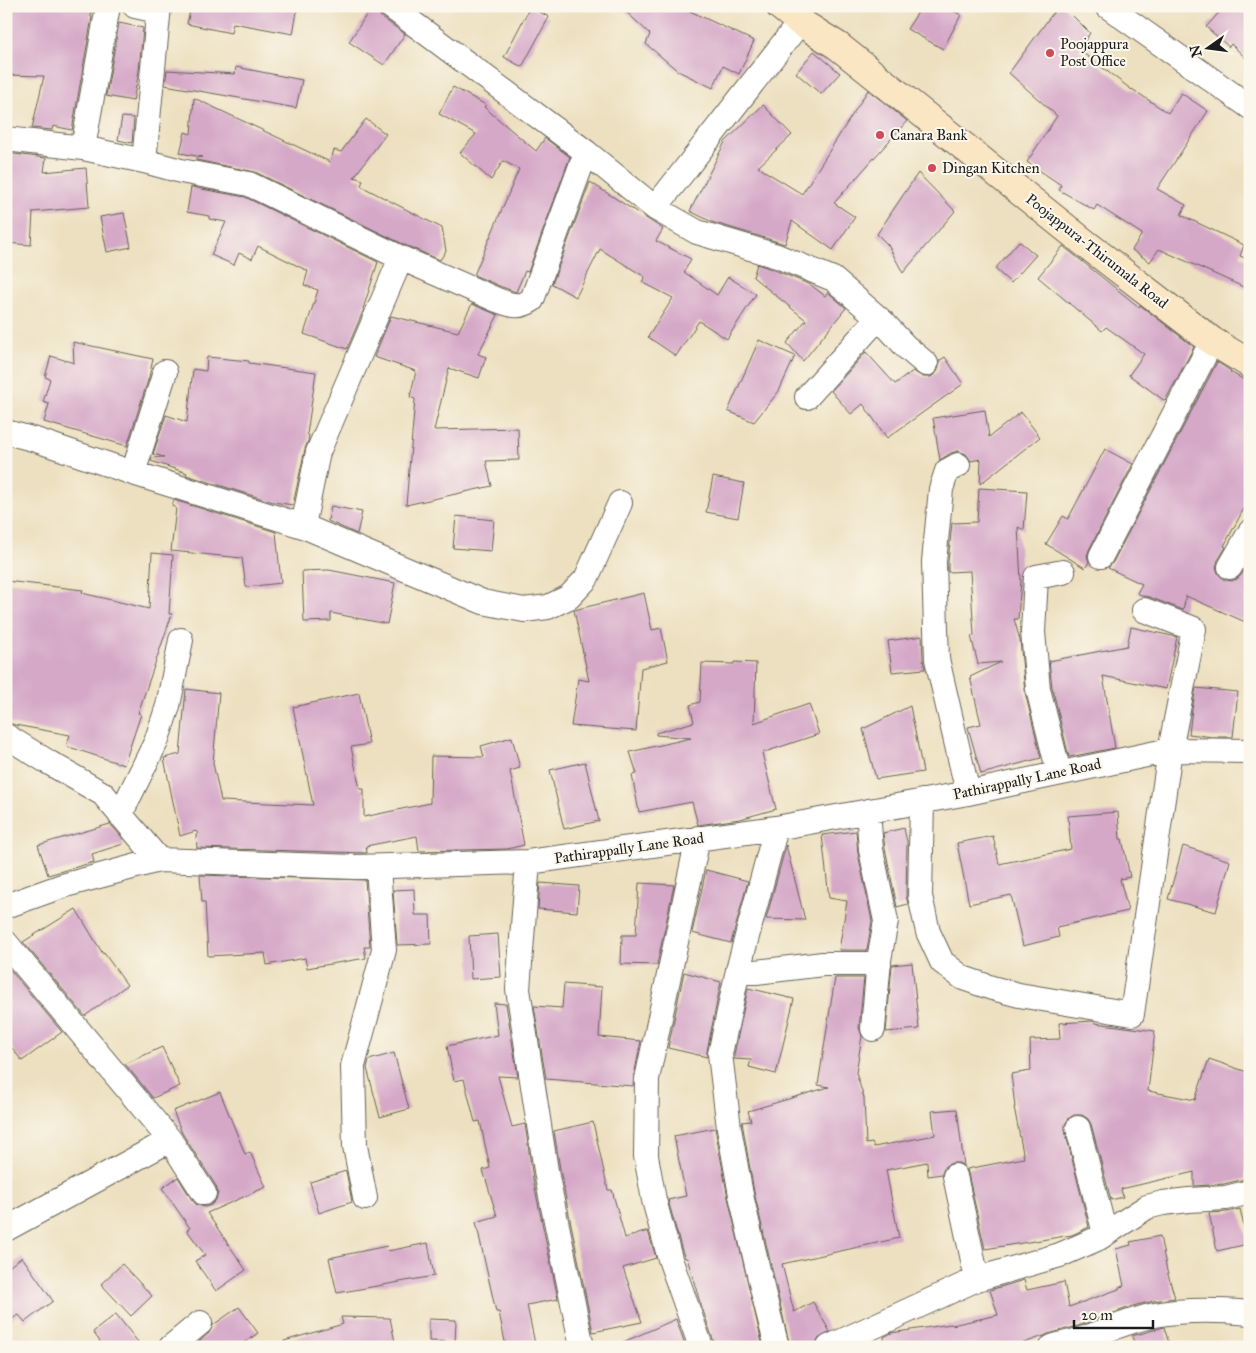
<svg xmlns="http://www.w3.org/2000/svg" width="1256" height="1353" font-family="'IM FELL Great Primer',serif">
<rect width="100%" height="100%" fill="#fbf7ec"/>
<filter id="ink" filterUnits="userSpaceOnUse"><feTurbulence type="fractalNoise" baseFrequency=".02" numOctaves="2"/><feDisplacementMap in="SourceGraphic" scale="10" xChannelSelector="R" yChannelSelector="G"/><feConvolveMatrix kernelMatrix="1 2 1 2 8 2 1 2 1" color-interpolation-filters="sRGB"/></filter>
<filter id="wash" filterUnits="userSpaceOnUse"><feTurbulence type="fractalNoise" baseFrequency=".0096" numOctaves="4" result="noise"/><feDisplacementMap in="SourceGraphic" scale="20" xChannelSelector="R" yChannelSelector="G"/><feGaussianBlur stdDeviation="1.12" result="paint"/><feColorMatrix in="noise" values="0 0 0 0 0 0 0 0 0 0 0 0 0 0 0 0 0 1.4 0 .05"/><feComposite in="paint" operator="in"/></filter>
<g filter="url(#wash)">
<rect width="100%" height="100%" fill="#ede0c0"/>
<g id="blocks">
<path fill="#d5a8c8" d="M6 6H91V17H92L72 130 53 126 52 130 32 128 44 76 6 75Z
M191 6H298L293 34 233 23 231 33 187 24Z
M372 6H377L378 12 381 17 405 34 384 65 349 42Z
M620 6H679L754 41 739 74 723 66 713 88 678 71 646 44 650 34Z
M922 6H945L961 15 943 49 907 29Z
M1058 6H1063L1090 33 1079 50 1132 90V89L1168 113 1181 93 1208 111 1157 189 1186 205 1181 215 1244 245 1240 256 1250 260V290L1159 249 1150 262 1132 250 1142 234 1097 205 1094 210 1059 190 1061 185 1027 162 1057 116 1009 73Z
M1225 6H1250V62L1231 44 1229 47 1206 27Z
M530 7 549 17 522 67 504 57Z
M119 23 143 28 139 71 133 101 106 96Z
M814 51 840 73 821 94 796 73Z
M236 67 302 80 296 108 165 85 167 70 235 74Z
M453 87 486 105 484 107 536 151 545 138 570 157 528 272 525 271 516 292 502 287 474 275 519 169 503 161 491 180 460 153 476 134 439 114Z
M868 90 907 121 834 203 855 217 833 250 792 221 785 244 712 222 690 211 725 142 763 105 792 135 758 167 802 194Z
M194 98 330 162 334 150 341 152 366 119 386 134 354 177 363 180 361 186 442 228 446 251 440 260 407 246 255 172 196 160V158L202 157 180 153 185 132 191 134Z
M122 117 134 118 132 143 118 140Z
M6 153 46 158 44 172 86 168 89 207 33 212 31 245 6 243Z
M918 173 955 211 903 273 888 245 877 234Z
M590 182 663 229 656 241 691 259 684 272 717 295 728 277 756 294 727 339 699 321 676 356 648 337 673 298 642 282 645 277 600 249 576 297 552 284Z
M191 187 245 197 378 262 363 309H364L347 349 304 334 318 290 304 285 308 271 258 246 252 259 239 253 234 265 211 255 226 222 209 219V216L187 212Z
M124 213 131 247 107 252 100 217Z
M1019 241 1036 255 1011 283 995 269Z
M1063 246 1139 307 1140 305 1194 347 1165 401 1129 375 1144 354 1106 327 1102 331 1038 277Z
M757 264 772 269 811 285 825 296 828 292 846 308 803 361 787 343 806 320 753 277Z
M472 304 498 315 478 354 486 357 479 378 449 368 434 430 518 428 519 460 486 461 492 486 406 505 415 399 410 397 416 371 374 357 391 316 458 332Z
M759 340 795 356 779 391 754 422 728 411Z
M73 342 153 359 149 377 127 446 44 422 49 404 43 402 50 379 45 377 51 356 74 363Z
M866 352 895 384 913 371 923 377H931L937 372 939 367V361L945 357 963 384 887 438 863 404 851 414 831 391Z
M207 357 249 361V363L316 372 307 434 309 435 308 441 305 449 293 505 273 502 186 475 187 473 151 461 152 458 164 457 153 454 166 415 187 422 193 369 206 371Z
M1217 362 1231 371 1230 372 1250 383V497L1224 546 1226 547 1218 560 1216 567 1218 573 1223 579 1231 581 1237 579 1242 574 1250 560V624L1186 596 1183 610 1149 597 1143 596 1137 593 1142 584 1108 568 1113 562Z
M985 410 989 437 1021 412 1040 437 980 484 981 459 971 461 966 454 958 451 951 453 940 460 933 418Z
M1105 449 1133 464 1089 550 1087 556 1089 562 1085 568 1046 544 1063 516 1068 519Z
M713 477 744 483 738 518 706 512Z
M979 488 1027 491 1024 530 1018 527 1021 581 1018 619H1014L1020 640 1025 692 1041 758 981 774 968 727 981 724 970 677 1001 662 978 664 971 636 974 635 970 571 948 572V562L952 523 977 522Z
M174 500 276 532 281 583 246 587 242 558 171 551 176 508 172 506Z
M331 506 362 512 357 534 328 521Z
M456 516 494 520 491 551 453 548Z
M152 553 173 555 169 614H172L138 713 141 714 124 765 66 746 70 735 15 725 6 722V581L83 590 82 593 149 609Z
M329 570 395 583 387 624 331 613V621L304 622 302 571Z
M644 593 652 630 661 628 668 661 641 668 636 731 571 726 578 679 589 681 574 610Z
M1131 627 1177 637 1166 689 1103 676 1115 748 1069 757 1052 687 1049 661 1127 646Z
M922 636 923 660 925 669 892 672 888 641Z
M734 662 756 663 754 723 809 704 819 734 762 753 776 809 740 819 698 825 692 802 639 812 632 775 637 774 630 752 691 738 656 735V733L694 722 690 705 700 702 702 663 734 664Z
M1196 688 1238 692 1233 737H1213L1189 734 1192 709Z
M186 689 219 693 213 763 221 801 313 805 293 707 359 693 369 744 351 747 360 789H364V817L430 803 431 756 484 757 481 746 512 737 520 768 510 771 524 845 507 849 419 851 417 836 366 846 367 853 197 848 196 835 198 834 196 831 180 836 164 758 180 754Z
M910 706 923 772 876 779 863 729Z
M585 762 599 821 564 829 550 770Z
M1118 812 1120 839H1122L1130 877 1120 879 1128 911 1057 927 1059 937 1023 946 1011 895 969 904 957 843 993 836 999 864 1071 849 1068 816Z
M110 824 122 837 123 844 92 854 94 862 48 875 38 845Z
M904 828 907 842 906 896 908 904 897 907 885 848 883 833Z
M856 831 858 853 872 921 867 950H839L847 901 829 898 822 835Z
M786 845 805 920 766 919Z
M1183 846 1230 861 1216 912 1168 899Z
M706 870 748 881 731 943 692 933Z
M200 875 365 880 370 947H364L366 958 307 968 305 958 267 965 265 953 208 956 205 902H202Z
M540 883 579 886 577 912 538 909Z
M639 883 674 885 657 965 621 964 622 935H636Z
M414 889 415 915H430L431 944 397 945 393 890Z
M76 909 103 954 104 953 127 985 85 1016 23 942Z
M498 934 501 977 471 979 469 936Z
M912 963 919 1029 886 1032 892 965Z
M6 965 62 1032 22 1061 6 1040Z
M684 972 721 982 707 1051V1057L668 1048Z
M835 978H864L859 1028 862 1036 856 1073 864 1098 866 1144 872 1143 874 1147 935 1135 932 1111 957 1109 964 1166 959 1163H952L945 1166 942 1174 928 1176 927 1162 886 1170 899 1238 782 1264 794 1312 813 1302 830 1332 818 1339 815 1347H790L754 1192 742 1122 751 1121 748 1111 829 1087 818 1085Z
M564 984 602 987 599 1037 641 1041 634 1076 633 1086 546 1079 534 1006 562 1008Z
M748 988 794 999 776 1074 749 1067 751 1060 734 1059V1055Z
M494 1003 506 1004 518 1077 498 1076 512 1127 525 1124 533 1179 558 1299 527 1305 535 1344 520 1347H506L499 1312H496L476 1222 497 1216 483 1170 490 1168 480 1121 475 1122 464 1079 454 1081 447 1046 498 1035Z
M1093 1021 1095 1023 1155 1031 1148 1091 1195 1100 1209 1059 1250 1073V1153H1245V1179L1224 1184 1194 1186V1172L1121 1189 1123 1197 1111 1200 1091 1124 1088 1119 1082 1115H1074L1069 1118 1065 1124V1131L1089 1227 1072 1235 985 1249 967 1169 1024 1158 1014 1107H1015L1011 1074 1031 1071 1030 1040 1060 1039 1059 1023Z
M162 1047 180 1086 153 1098 125 1064Z
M394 1053 409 1109 380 1117 367 1068 369 1060Z
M220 1092 245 1154 250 1152 266 1187 207 1213 246 1270 216 1291 195 1261 205 1255 187 1230 190 1228 162 1188 178 1177 192 1200 197 1205 205 1207 211 1205 216 1200 218 1193 216 1186 182 1133 173 1111Z
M593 1122 608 1190H612L625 1238 648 1231 656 1258 623 1268 642 1322 593 1332 561 1175 554 1131Z
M715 1128 728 1198 763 1347H714V1342L699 1299 687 1258H685L682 1251 668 1200 686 1196 674 1136Z
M346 1171 352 1202 319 1213 310 1182Z
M1240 1209 1248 1244 1217 1251 1209 1213 1227 1212Z
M1160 1236 1167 1271 1175 1298 1153 1301 1133 1306 1078 1326 1048 1334 1044 1336 1012 1347H885L884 1337 891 1333 951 1324 952 1325 998 1315 990 1290 1024 1280 1027 1290 1064 1282 1069 1307 1119 1289V1287L1124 1286 1116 1249 1131 1245 1130 1242Z
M428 1243 434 1276 337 1293 329 1258 387 1246 388 1251Z
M22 1257 53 1301 25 1322 19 1315 6 1322V1269Z
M122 1264 152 1296 131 1316 101 1284Z
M239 1307 258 1333 238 1347H193L209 1333 213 1325Z
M116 1314 142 1347H104L93 1332Z
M341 1317 390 1318 396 1347H284V1341L343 1324Z
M429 1319 456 1320 455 1342 429 1341Z
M676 1319 686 1347H612Z
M1164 1327 1170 1347H1135L1132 1336Z"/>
</g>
</g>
<g filter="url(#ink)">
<use href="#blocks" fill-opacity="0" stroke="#656155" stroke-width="1"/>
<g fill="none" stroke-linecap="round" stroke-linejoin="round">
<g stroke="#656155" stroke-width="26">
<path id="minor" d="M135 6 158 11
M390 6 586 152 655 208 697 232 777 256 833 279 883 322 906 347 926 364
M1107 6 1250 107
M6 139 83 148 144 161 181 171 249 184 401 258
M83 148 108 6
M144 161 159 6
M655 208 800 22
M807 397 878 318
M6 432 36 440 133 473 303 526 318 452 401 258 497 300C511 305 518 309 532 300L586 152
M958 465 947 471 941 489 934 562 936 629 937 659 968 793
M133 473 165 372
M303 526 483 602 524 610 548 607 569 597 586 579 620 503
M1101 556 1212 341
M1230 567 1250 532
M6 736 48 762 103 794 159 860
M1059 773 1038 689 1033 632 1036 577 1063 572
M922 801 920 896 928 932 942 962 963 978 992 988 1019 995 1132 1014 1170 750 1194 629 1144 610
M868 811 871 850 886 921 879 960 873 1029
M120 815 156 742 168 706 181 640
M776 828 738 970 720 1054 729 1128 741 1195 763 1292 777 1347
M698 838 647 1079 646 1156 654 1200 670 1259 701 1347
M528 862 518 989 547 1177 582 1347
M6 906 62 886 159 860 355 867 528 862 776 828 968 793 1170 750 1250 751
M6 943 170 1140 204 1193
M738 972H756L823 964H879
M1078 1128 1105 1234
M955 1176 977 1279
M365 1198 355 1146 353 1066 384 950 378 867
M6 1229 170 1140
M171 1347 200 1323
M829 1347 977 1279 1060 1255 1099 1238 1147 1207 1163 1203 1189 1200 1226 1198 1250 1192
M1052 1347C1062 1344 1072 1342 1082 1339 1106 1331 1130 1320 1155 1315 1186 1309 1218 1310 1250 1313"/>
</g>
<g stroke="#656155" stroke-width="30">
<path id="secondary" d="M780 6 800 22 838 46 1086 244 1212 341 1250 364"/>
</g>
<use href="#minor" stroke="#fff" stroke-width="24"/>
<use href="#secondary" stroke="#fbe6c4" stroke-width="28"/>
</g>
</g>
<g fill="#d1495b" stroke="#fbf7ec" stroke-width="2">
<circle cx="1050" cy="53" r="5"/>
<circle cx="880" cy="135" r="5"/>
<circle cx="932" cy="168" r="5"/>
</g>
<g text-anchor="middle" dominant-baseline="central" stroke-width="4" stroke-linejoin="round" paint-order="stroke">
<g font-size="15" fill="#1c1c1c" stroke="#fbf7ec" text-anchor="start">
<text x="1060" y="44">Poojappura<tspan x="1060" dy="17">Post Office</tspan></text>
<text x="890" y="135">Canara Bank</text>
<text x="942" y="168">Dingan Kitchen</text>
</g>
<g font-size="15" fill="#1c1c1c" stroke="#fbf7ec">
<text transform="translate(1097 251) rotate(38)">Poojappura-Thirumala Road</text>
<text transform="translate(1027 779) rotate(-12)">Pathirappally Lane Road</text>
<text transform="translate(629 848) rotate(-8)">Pathirappally Lane Road</text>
</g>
</g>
<rect width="1256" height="1353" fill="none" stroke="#fbf7ec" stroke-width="25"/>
<g transform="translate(1208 48) rotate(256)" stroke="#fbf7ec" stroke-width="4" paint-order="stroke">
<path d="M0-4L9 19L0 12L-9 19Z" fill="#1c1c1c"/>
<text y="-8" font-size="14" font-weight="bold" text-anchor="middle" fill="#1c1c1c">N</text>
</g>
<path d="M1074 1320v8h79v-8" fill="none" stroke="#1c1c1c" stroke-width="2.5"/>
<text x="1081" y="1320" font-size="15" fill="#1c1c1c" stroke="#fbf7ec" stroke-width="4" paint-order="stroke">20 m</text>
</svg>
